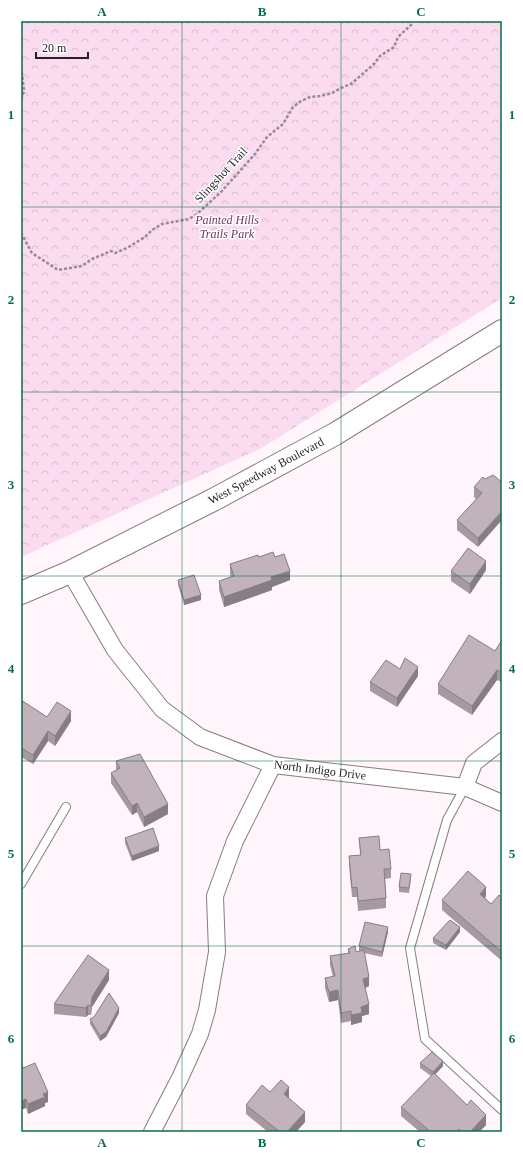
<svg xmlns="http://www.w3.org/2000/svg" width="523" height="1153" font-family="Georgia,serif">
<defs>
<pattern id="park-crowns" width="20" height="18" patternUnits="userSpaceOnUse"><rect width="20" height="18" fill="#fbdbef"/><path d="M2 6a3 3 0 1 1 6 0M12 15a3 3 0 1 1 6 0" fill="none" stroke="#d7bccd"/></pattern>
</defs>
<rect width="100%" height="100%" fill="#fff5fb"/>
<path fill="url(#park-crowns)" d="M21 21H502V298L260 449 21 557Z"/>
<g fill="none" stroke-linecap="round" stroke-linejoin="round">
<g stroke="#897b84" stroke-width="10">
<path id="service" d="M465 787 447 820 410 948 425 1039 502 1110
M21 884 66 807"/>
</g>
<g stroke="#897b84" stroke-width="18">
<path id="minor" d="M70 572 115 650 162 709 200 737 273 765 465 787 502 803
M465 787 474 763 502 741
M152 1132 180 1078 200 1034 207 1010 217 952 215 896 235 841 273 765"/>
</g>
<g stroke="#897b84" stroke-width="24">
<path id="secondary" d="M21 593 70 572 213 500 335 434 502 331"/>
</g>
<path stroke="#948c91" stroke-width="2.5" stroke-dasharray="3 2" stroke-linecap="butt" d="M21 67 24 90 21 101
M21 233 32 253 58 270 82 266 92 259 111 251 115 253 127 248 145 237 152 230 162 224 189 219 197 214 221 192 255 154 267 137 283 124 293 107 301 101 310 97 320 96 332 93 343 87 351 84 374 64 380 56 394 47 398 37 412 24V21"/>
<use href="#service" stroke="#fff" stroke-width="8"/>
<use href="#minor" stroke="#fff" stroke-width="16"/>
<use href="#secondary" stroke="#fff" stroke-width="22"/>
</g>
<path fill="#a699a2" d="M483 477 478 547 457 530V520L476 499 474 497V487Z
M259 557H275L290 580 272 587V590L224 607 219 590V581L231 577 230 574V564Z
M486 570 470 594 451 581V571Z
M178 580 201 600 184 605 178 585Z
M502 640V682L497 680 472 715 438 694V684L495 651Z
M400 669 418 676 397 707 370 691V682Z
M21 700 47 717 71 721 55 746 48 741 33 764 21 757Z
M116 761 168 814 144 827 137 812 132 815 111 783V773L116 770Z
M125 838 159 851 132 861 125 843Z
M359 838 380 850 391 869V878L385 879 386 898V908L358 911 357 897H352L349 865V856L360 855Z
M411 879 409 893 399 892V887Z
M486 896 485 898 491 904 502 898V961L442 910V900Z
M388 932 382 957 364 953 369 986 365 988 369 1014 362 1016V1022L351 1025V1021L341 1023 338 1000 329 1002 325 988V978L333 977 330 965V956L348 953V949L356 952 359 951V946Z
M460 932 446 950 433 943V938Z
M109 980 92 1007 91 1015H88L86 1017 54 1014V1004Z
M119 1013 106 1037 100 1041 90 1024V1019Z
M420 1063 443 1066 435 1074 486 1125 479 1132H420L401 1116V1107L431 1076 420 1068Z
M23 1068 48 1102 45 1103V1106L28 1114 26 1108Z
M270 1092 289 1097 288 1098 305 1122 296 1132H268L246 1114V1105Z"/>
<path fill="#877d84" d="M502 511V520L478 547V538Z
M486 561V570L470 594V584Z
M290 571V580L272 587V590L224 607V597L271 577Z
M201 595V600L184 605V600Z
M418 667V676L397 707V698Z
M497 670V680L472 715V706Z
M71 711V721L55 746V736Z
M48 731V741L33 764V755Z
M137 803V812L132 815V806Z
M168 804V814L144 827V817Z
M159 846V851L132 861V856Z
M486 887V896L480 904V894Z
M388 927V932L382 957V952Z
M460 927V932L446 950V945Z
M109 970V980L92 1007 91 1015 92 997Z
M369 977V986L363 989V979Z
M338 990V1000L329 1002V992Z
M369 1004V1014L362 1016V1022L351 1025V1015L361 1007Z
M88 1005V1015L86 1017V1008Z
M119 1008V1013L106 1037 100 1041V1036Z
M443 1061V1066L433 1077V1072Z
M289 1087V1097L284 1103V1094Z
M48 1092V1102L45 1103V1106L28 1114V1104L43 1094Z
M26 1099V1108L21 1110V1101Z
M305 1112V1122L296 1132H287Z
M486 1115V1125L479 1132H470Z"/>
<path fill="#c1b2bc" stroke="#877d84" d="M493 475 502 482V511L478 538 457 520 482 493 474 487 483 477 485 479Z
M468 548 486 561 470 584 451 571Z
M273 552 275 557 284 554 290 571 271 577 272 580 224 597 219 581 234 576 230 564 258 555 259 557Z
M194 575 201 595 184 600 178 580Z
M469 635 495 651 502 640V673L497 670 472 706 438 684Z
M405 658 418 667 397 698 370 682 386 660 400 669Z
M21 700 47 717 57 702 71 711 55 736 48 731 33 755 21 748Z
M140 754 168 804 144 817 137 803 132 806 111 773 120 768 116 761Z
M153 828 159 846 132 856 125 838Z
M379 836 380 850 389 849 391 869H384L386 898 358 901 357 887 352 888 349 856 361 855 359 838Z
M468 871 486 887 480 894 491 904 499 895 502 898V952L442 900Z
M401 873 411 874 409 888 399 887Z
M450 920 460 927 446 945 433 938Z
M365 922 388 927 382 952 359 946Z
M355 946 356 952 364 950 369 977 363 979 369 1004 361 1007 362 1013 351 1015V1011L341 1013 338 990 329 992 325 978 335 976 330 956 350 953 348 949Z
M88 955 109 970 92 997 91 1006 88 1005 86 1008 54 1004Z
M109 993 119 1008 106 1032 100 1036 90 1019 94 1017Z
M432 1052 443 1061 433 1072 420 1063Z
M21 1062 23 1068 35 1063 48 1092 43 1094 45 1097 28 1104 26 1099 21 1101Z
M434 1073 467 1105 471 1100 486 1115 470 1132H462L459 1129 456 1132H431L401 1107Z
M281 1080 289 1087 284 1094 305 1112 287 1132H280L246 1105 262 1085 270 1092Z"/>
<path fill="none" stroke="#046f46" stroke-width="1" stroke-opacity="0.55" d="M182 21V1132M341 21V1132M21 207H502M21 392H502M21 576H502M21 761H502M21 946H502"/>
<g text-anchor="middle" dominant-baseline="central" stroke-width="3" stroke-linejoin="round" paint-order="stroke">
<g font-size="12" fill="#272125" stroke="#fff">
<text transform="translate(221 175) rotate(-47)">Slingshot Trail</text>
<text transform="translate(266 471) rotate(-28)">West Speedway Boulevard</text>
<text transform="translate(320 770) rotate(7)">North Indigo Drive</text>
</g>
<g font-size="12" font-style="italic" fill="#70315f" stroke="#fff">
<text x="227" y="220">Painted Hills<tspan x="227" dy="14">Trails Park</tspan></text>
</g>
</g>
<rect width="523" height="1153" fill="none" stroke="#ffffff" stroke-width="44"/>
<path d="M36 52v6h52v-6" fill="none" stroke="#272125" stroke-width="2"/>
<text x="42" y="52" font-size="12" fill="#272125" stroke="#ffffff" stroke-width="3" paint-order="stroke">20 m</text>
<rect x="22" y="22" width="479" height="1109" fill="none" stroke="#046f46" stroke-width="1.5"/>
<g font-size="13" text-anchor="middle" font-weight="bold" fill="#046f46">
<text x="102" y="16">A</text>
<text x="262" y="16">B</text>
<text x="421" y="16">C</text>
<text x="11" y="119">1</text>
<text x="512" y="119">1</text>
<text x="11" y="304">2</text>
<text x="512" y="304">2</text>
<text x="11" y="489">3</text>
<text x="512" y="489">3</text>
<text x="11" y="673">4</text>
<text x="512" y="673">4</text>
<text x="11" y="858">5</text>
<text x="512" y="858">5</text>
<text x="11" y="1043">6</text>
<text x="512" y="1043">6</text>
<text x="102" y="1147">A</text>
<text x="262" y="1147">B</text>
<text x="421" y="1147">C</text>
</g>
</svg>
